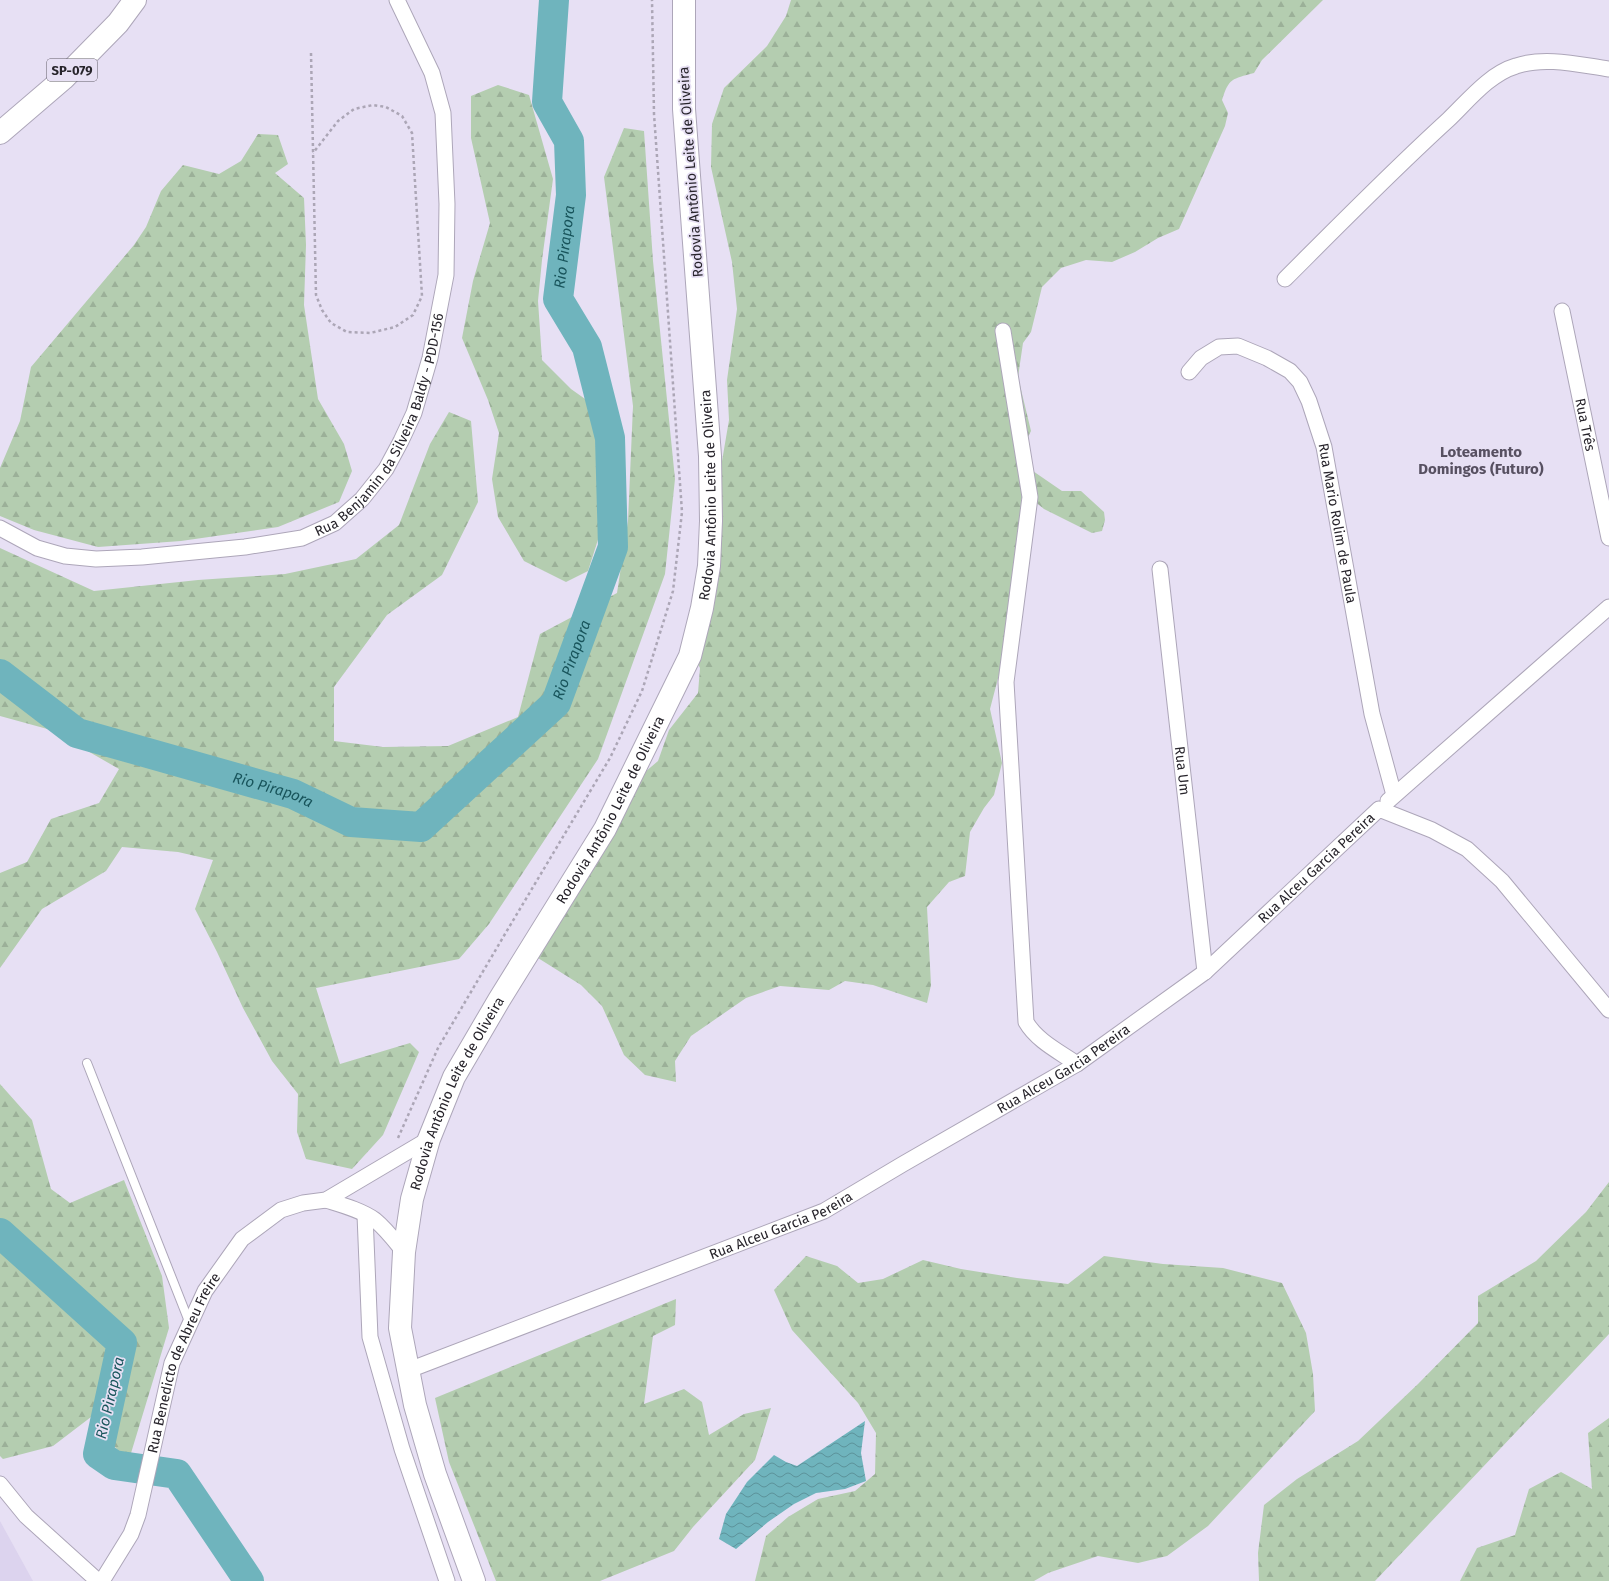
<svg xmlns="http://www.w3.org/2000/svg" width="1609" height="1581" font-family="'Fira Sans',sans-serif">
<defs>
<pattern id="forest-firs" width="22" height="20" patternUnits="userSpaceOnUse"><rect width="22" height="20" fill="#b4cdb0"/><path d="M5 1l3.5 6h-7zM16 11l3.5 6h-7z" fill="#9bb098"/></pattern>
<pattern id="water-waves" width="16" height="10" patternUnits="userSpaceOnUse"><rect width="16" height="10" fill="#6fb4bd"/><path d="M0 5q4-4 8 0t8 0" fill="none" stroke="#5b929a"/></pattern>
</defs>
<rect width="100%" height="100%" fill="#e7e0f4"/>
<path fill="#dcd3ee" d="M0 1521 33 1581H0Z"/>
<path fill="url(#forest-firs)" d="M791 0H1323L1262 60 1254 73C1232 79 1229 78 1222 100L1228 113 1225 126 1179 229 1158 238 1135 252 1112 262 1086 260 1061 268 1042 287 1031 332 1023 343 1018 377 1031 431 1019 455 1030 469 1062 491H1081L1104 512 1105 520 1102 531 1092 533 1044 509 1028 496 1021 499 1020 550 1008 640 990 709 1002 763 994 795 984 808 970 832 965 876 949 882 927 907 931 985 927 1003 873 985 845 981 829 990 780 986 746 998 691 1036 675 1061 676 1082 645 1075 624 1055 602 1006 581 985 538 958 549 927 631 784 658 761 669 730 698 693 700 668 685 639 721 532 722 461 729 420 727 380 737 309 732 262 711 167 712 124 724 88 767 46 786 16Z
M498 85 529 95 553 179 542 260 538 301 542 360 571 389 595 406 596 449 602 527 588 571 566 582 524 561 498 517 492 479 499 433 488 400 462 338 473 281 490 223 471 138V96Z
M624 128 644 131 653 261 675 479 665 574 598 759 489 924 459 959 316 988 340 1064 410 1043 419 1052 383 1135 352 1169 306 1159 297 1132 298 1094 272 1061 243 1008 217 952 195 909 213 860 178 852 122 847 106 871 42 909 0 968V873L27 862 51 819 99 803 119 769 51 730 0 716V548L94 591 198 580 285 574 356 559 399 525 430 444 449 412 471 421 478 502 442 575 387 615 334 687V741L383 747 448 746 518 717 540 634 617 593 628 521 633 406 604 177Z
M258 134 278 135 288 164 275 173 304 198 306 245 304 305 318 399 344 444 352 471 339 502 278 527 181 541 98 547 34 530 0 516V468L20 421 31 367 134 245 146 227 161 191 183 165 219 174 241 161Z
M0 1084 32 1120 51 1189 70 1203 124 1180 162 1276 169 1328 128 1463 91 1417 53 1446 3 1459 0 1456Z
M1609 1182V1334L1375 1581H1259L1258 1553 1264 1505 1297 1479 1358 1441 1418 1384 1478 1323V1296L1536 1261 1586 1212Z
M806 1256 837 1266 858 1283 883 1279 923 1260 961 1269 1017 1278 1068 1284 1104 1256 1163 1264 1223 1268 1282 1283 1306 1333 1313 1374 1315 1411 1208 1526 1167 1556 1138 1563 1098 1556 1048 1573 1034 1581H755L766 1536 788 1517 818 1499 855 1491 875 1474 876 1433 858 1403 792 1330 774 1290Z
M676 1299 675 1325 653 1336 644 1404 684 1389 702 1402 709 1435 744 1414 771 1408 755 1460 693 1527 674 1551 600 1581H496L449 1462 435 1398Z
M1609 1418V1581H1460L1477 1548 1515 1535 1529 1489 1561 1472 1592 1489 1588 1433Z"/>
<path fill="url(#water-waves)" d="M865 1421 861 1453 866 1481 845 1489 816 1493 794 1504 768 1522 736 1549 719 1539 726 1514 747 1482 774 1455 786 1462 797 1466Z"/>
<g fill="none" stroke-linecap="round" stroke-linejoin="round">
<g stroke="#6fb4bd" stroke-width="30">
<path id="s1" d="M0 674 77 733 293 794 351 822 421 827 556 703 613 547 610 438 587 347 558 299 571 195 569 141 547 102 554 0"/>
<path d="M0 1233 122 1343 98 1454 114 1465 177 1474 249 1581"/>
</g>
<g stroke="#ada6b9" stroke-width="10">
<path id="service" d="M87 1063 190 1324"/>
</g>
<g stroke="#ada6b9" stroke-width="17">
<g id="minor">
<path d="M1285 279C1339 225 1392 171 1448 120 1468 101 1489 74 1516 66 1545 56 1580 65 1609 69"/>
<path id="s2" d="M1562 311 1609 538"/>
<path d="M1003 331 1030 497 1006 682 1026 1022C1037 1041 1060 1052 1077 1064"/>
<path id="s3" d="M1189 372 1201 358 1219 347 1238 346 1267 358 1290 371 1300 382 1309 401 1324 447 1372 714 1394 795"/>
<path id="s4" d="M0 528 37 548 65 556 96 559 142 557 245 547 302 538 335 523 362 499 386 469 401 441 414 413 430 358 446 275 447 204 443 113 432 73 397 0"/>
<path id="s5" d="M1160 569 1205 972"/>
<path d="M1388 801 1609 607"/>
<path d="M326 1200C342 1205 361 1210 375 1220 386 1229 395 1241 404 1252"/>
<path d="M365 1215 370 1337 402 1449 447 1581"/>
<path id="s6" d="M409 1370 824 1211 903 1164 1077 1064 1205 972 1379 809 1432 830 1467 849 1502 881 1609 1010"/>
<path d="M0 1484 26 1516 98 1581"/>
<path id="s7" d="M102 1581 131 1534 138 1515 172 1363 205 1291 242 1239 281 1210 303 1203 326 1200 429 1139"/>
</g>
</g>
<g stroke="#ada6b9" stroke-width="24">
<g id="primary">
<path id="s8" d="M474 1581 435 1474 415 1405 400 1328 404 1252 412 1199 429 1139 454 1077 499 1000 605 829 690 656 702 608 709 566 711 521 710 456 684 109V0"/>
</g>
</g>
<g stroke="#ada6b9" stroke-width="24">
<path id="trunk" d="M0 133 63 79 118 23 135 0"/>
</g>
<path stroke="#aca6b6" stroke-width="2.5" stroke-dasharray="3 3" stroke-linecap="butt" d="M311 53 316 295 322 310 331 323 347 332 370 333 395 327 413 315 422 296 412 133 402 116 386 107 373 105 354 109 338 121 313 153
M398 1138 438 1048 505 934 610 758 642 691 673 591 682 512 654 114 652 0"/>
<use href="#service" stroke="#fff" stroke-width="8"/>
<use href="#minor" stroke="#fff" stroke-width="15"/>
<use href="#primary" stroke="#fff" stroke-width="22"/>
<use href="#trunk" stroke="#fff" stroke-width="22"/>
</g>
<g text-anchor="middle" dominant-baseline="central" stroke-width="3.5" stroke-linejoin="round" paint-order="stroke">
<rect fill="#e7e0f4" stroke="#615c67" stroke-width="1" x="47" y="59" width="50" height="22" rx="3"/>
<g font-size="13" font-weight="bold" fill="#27242b">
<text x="72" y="70">SP-079</text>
</g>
<g font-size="14" fill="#27242b" stroke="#e7e0f4">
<text transform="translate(691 172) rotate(-94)">Rodovia Antônio Leite de Oliveira</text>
<text stroke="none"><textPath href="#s4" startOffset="455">Rua Benjamin da Silveira Baldy - PDD-156</textPath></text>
<text stroke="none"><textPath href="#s2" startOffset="116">Rua Três</textPath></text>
<text stroke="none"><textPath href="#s8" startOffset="1169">Rodovia Antônio Leite de Oliveira</textPath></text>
<text stroke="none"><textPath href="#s3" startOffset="278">Rua Mario Rolim de Paula</textPath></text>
<text stroke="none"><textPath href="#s5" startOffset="203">Rua Um</textPath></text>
<text stroke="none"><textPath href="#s8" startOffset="833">Rodovia Antônio Leite de Oliveira</textPath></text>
<text stroke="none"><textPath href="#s6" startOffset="1047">Rua Alceu Garcia Pereira</textPath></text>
<text stroke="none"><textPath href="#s6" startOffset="723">Rua Alceu Garcia Pereira</textPath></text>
<text stroke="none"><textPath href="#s8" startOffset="509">Rodovia Antônio Leite de Oliveira</textPath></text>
<text stroke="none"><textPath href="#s6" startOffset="399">Rua Alceu Garcia Pereira</textPath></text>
<text stroke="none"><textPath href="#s7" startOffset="235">Rua Benedicto de Abreu Freire</textPath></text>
</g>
<g font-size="15" font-style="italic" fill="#18545b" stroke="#e7e0f4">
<text stroke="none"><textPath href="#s1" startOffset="1117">Rio Pirapora</textPath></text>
<text stroke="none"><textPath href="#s1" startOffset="685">Rio Pirapora</textPath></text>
<text stroke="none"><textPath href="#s1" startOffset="301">Rio Pirapora</textPath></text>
<text transform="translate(110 1398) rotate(-77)">Rio Pirapora</text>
</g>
<g font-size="15" font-weight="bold" fill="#575061" stroke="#e7e0f4">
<text x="1481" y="452">Loteamento<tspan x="1481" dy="17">Domingos (Futuro)</tspan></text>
</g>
</g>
</svg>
